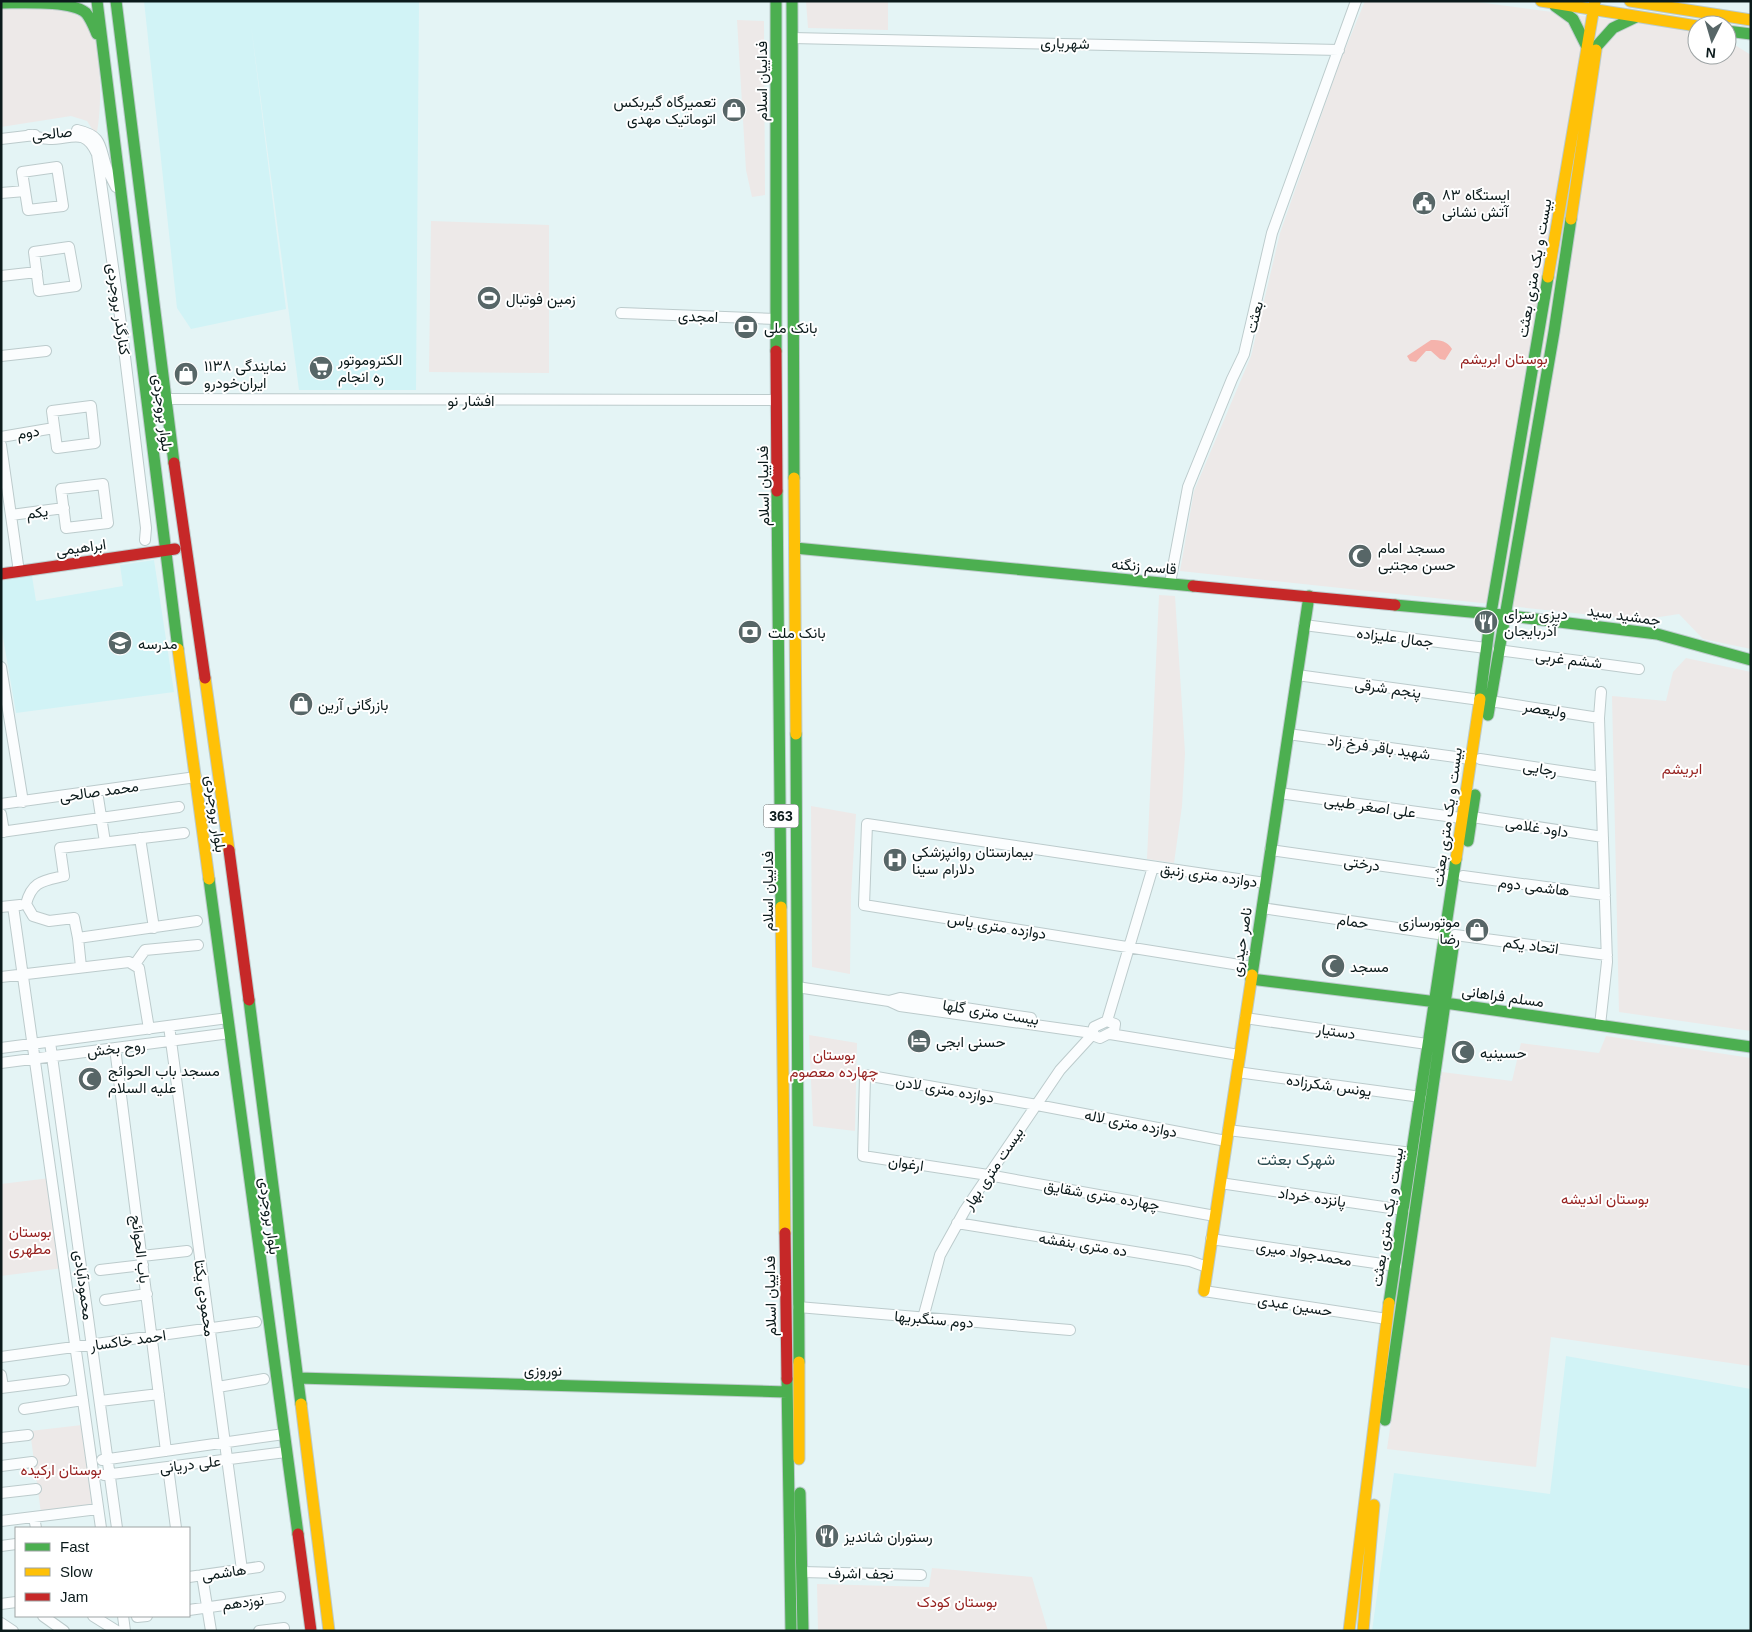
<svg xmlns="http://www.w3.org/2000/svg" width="1752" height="1632" font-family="Arial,Vazirmatn,sans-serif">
<rect width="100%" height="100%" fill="#e4f4f5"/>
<path fill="#d1f3f6" d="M144 1H419L416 390H299L251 25 286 309 191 329 177 308Z
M154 560 174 692 16 713 1 626V581L32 576 36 601 123 586 120 565Z
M1566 1356 1751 1389V1631H1372L1394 1473 1550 1494Z"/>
<path fill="#ede9e8" d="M806 1H888V30L808 28Z
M1365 1H1470L1697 31V55H1727V40L1751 55V649L1703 639 1679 614 1640 620 1180 571 1194 491 1251 356 1280 233 1341 59Z
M1 8H70C77 15 88 22 92 30 102 47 102 117 96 135L87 121 71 116 1 127Z
M737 20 764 21 765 195 752 197 746 170Z
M431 221 549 225V373L429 372Z
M1159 595 1175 596 1185 753 1182 806 1174 863 1147 859Z
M1686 658 1751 672V1031L1619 1012 1612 696 1666 701 1673 672Z
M811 806 856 814 851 895 850 974 812 967Z
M809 1035 857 1043 855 1131 813 1126Z
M1606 1036 1751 1058V1366L1551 1337 1536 1467 1387 1449 1442 1072 1512 1081 1521 1043 1599 1053Z
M50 1178 63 1268 1 1276V1184Z
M82 1425 92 1507 41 1513 30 1431Z
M932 1568 1032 1577 1048 1631H818L817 1584 929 1587Z"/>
<path fill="#f5b3ac" d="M1431 340C1441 340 1447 341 1452 349L1445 360 1440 359 1431 351H1426L1416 362 1410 361 1407 356Z"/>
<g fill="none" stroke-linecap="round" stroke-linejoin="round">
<g stroke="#bccbcc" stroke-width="12">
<path id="street" d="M792 38 1339 50
M77 130C104 136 99 147 107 169 110 175 113 181 116 187
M29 135C36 136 43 139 49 139 72 139 85 127 97 154L120 316 146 528 145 540
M1 139 35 135
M57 167 63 206 28 210 22 172Z
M1 193 25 191
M69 247 76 286 39 291 34 252Z
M1 276 37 272
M621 313 776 319
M1 356 46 351
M166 399 776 400
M91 406 95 443 57 448 52 411Z
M1 437 54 428
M1 445 19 572
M103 484 108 523 66 528 61 489Z
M11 515 64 508
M1170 583 1188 487 1232 379 1244 354 1272 233 1356 1
M1304 625 1486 648
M1498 650 1639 669
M1 667 23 802
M1297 675 1480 700
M1490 701 1599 718
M1288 734 1470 759
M1480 759 1601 777
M97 791 105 842
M1279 793 1461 818
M1 804 196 777
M1 814 4 832
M1472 817 1603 837
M1 832 179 807
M184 833 60 848 64 876C43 881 32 881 26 904L33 916 49 921 74 918 78 938 197 921
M140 838 154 928
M1270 850 1454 876
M1463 876 1605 895
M13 906 101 1528
M1 907 20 905
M1262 908 1445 935
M1455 935 1607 955
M78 938 81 967
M135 964 145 950 198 945
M1252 967 864 905 867 824 1265 883
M1 977 129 962 139 968 149 1029
M797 987 889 1001 900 1006 1092 1033
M889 1001 900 998 1031 1018
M1245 1018 1427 1044
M1107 1021 1153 867
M1107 1021 1115 1024 1114 1031 1100 1038 1092 1035 1094 1027Z
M1600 1025 1607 962 1599 718 1601 692
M169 1026 242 1570
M1110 1034 1239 1055
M50 1042 117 1528
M1 1048 228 1018
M115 1048 166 1451
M1 1063 230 1033
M1237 1072 1421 1097
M1228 1130 1412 1153
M1220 1183 1404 1210
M1215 1216 988 1175 863 1156 865 1075 1037 1105 1226 1141
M957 1223 1190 1261 1207 1267
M1211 1239 1396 1266
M142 1256 187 1251
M100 1270 143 1265
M1204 1291 1387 1319
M105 1300 147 1294
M798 1307 1070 1330
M923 1318 940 1255 965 1210 1060 1070 1092 1035
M1 1357 256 1322
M1 1375 3 1387
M218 1387 264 1379
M1 1388 64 1380
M100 1401 159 1394
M24 1409 83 1400
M1 1438 28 1435
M102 1460 284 1434
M1 1466 32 1462
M168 1467 176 1528
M104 1475 286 1452
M1 1493 36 1489
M34 1517 36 1528
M1 1521 98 1509
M1 1546 16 1544
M802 1572 921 1575
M202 1575 211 1631
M189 1577 259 1567
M1 1604 16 1602
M189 1610 280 1597
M43 1616 64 1631
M93 1616 117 1631
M123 1616 125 1631
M137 1617 147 1616
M1 1623 13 1631
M259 1631 284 1628"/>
</g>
<g stroke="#bccbcc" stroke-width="13">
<path id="fast" d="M97 1 178 649
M116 1 174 463
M776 1V351
M792 1 794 478
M1 3C22 3 71 0 86 13 91 19 94 27 97 34
M1555 6 1573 19 1586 45
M1727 31 1751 34
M1596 47 1613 28 1636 17
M777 491 781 907
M795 548 1193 586
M1395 605 1503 615 1657 634 1751 660
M1480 699 1491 613 1548 277
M1488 715 1554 332 1571 219
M796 734 799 1362
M1468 841 1475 795
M209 879 298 1534
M1252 975 1309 596
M1251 979 1445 1003 1751 1047
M249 1000 301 1404
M1389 1303 1456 859
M298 1378 787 1392
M787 1379 791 1631
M1385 1420 1453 948
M800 1493 803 1631"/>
</g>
<g stroke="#bccbcc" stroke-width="13">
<path id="slow" d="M1541 1 1697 26
M1630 1 1751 20
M1571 219 1596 50
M1548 277 1595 1
M794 478 796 734
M178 649 209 879
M205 678 229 850
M1456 859 1480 699
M781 907 785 1233
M1204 1291 1252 975
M799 1362V1459
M301 1404 329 1631
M1349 1631 1389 1303
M1363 1631 1374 1505"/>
</g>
<g stroke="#bccbcc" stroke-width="13">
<path id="jam" d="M776 351 777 491
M174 463 205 678
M1 574 175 549
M1193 586 1395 605
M229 850 249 1000
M785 1233 787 1379
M298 1534 311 1631"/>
</g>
<use href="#street" stroke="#fbfdfe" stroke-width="10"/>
<use href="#fast" stroke="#4caf50" stroke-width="11"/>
<use href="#slow" stroke="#ffc107" stroke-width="11"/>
<use href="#jam" stroke="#c62828" stroke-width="11"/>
</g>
<defs>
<g id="shop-disc" transform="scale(1.25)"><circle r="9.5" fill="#576667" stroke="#fff"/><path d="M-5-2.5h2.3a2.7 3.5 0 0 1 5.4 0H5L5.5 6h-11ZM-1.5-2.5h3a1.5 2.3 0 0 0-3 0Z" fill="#fff"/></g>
<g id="civic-disc" transform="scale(1.25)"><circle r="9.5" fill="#576667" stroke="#fff"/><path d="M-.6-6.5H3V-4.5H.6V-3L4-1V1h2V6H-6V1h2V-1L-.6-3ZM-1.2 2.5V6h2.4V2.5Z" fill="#fff"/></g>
<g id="stadium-disc" transform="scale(1.25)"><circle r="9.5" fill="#576667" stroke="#fff"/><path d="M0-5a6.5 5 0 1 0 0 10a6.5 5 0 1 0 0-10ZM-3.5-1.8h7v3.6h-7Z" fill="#fff"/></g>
<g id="bank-disc" transform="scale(1.25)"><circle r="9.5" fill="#576667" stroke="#fff"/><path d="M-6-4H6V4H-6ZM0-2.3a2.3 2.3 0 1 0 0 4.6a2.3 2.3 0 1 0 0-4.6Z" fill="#fff"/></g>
<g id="supermarket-disc" transform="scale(1.25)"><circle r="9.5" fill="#576667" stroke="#fff"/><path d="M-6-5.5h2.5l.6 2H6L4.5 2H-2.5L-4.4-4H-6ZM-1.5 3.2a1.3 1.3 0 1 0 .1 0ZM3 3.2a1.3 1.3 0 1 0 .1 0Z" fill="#fff"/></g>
<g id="mosque-disc" transform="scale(1.25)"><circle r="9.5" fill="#576667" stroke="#fff"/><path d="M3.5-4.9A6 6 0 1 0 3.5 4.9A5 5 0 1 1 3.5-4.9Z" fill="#fff"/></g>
<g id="restaurant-disc" transform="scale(1.25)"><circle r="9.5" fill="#576667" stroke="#fff"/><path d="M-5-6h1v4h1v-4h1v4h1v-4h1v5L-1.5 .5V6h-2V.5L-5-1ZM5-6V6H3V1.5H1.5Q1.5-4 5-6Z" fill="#fff"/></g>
<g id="school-disc" transform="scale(1.25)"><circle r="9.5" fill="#576667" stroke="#fff"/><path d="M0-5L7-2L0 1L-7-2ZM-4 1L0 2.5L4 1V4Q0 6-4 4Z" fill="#fff"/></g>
<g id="hospital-disc" transform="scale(1.25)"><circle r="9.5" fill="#576667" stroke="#fff"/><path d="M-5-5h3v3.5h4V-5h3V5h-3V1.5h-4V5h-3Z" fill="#fff"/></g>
<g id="hotel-disc" transform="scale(1.25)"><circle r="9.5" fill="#576667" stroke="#fff"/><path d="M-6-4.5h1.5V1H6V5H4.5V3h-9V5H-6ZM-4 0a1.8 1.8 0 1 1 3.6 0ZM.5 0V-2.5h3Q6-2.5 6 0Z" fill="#fff"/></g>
</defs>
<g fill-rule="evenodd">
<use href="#shop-disc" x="734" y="110"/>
<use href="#civic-disc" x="1424" y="203"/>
<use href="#stadium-disc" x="489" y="298"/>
<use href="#bank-disc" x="746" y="327"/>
<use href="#supermarket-disc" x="321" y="368"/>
<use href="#shop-disc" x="186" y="374"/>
<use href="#mosque-disc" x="1360" y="556"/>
<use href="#restaurant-disc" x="1486" y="622"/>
<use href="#bank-disc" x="750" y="632"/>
<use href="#school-disc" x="120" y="643"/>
<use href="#shop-disc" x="301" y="704"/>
<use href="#hospital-disc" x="895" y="860"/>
<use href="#shop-disc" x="1477" y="930"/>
<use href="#mosque-disc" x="1333" y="966"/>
<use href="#hotel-disc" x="919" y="1041"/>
<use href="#mosque-disc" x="1463" y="1052"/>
<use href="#mosque-disc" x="90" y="1079"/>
<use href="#restaurant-disc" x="827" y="1536"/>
</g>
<g text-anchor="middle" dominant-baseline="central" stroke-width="4" stroke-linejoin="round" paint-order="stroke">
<rect fill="#fff" stroke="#545f5f" stroke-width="1" x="763.5" y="804.5" width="35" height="23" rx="4"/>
<g font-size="14" font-weight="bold" fill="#0b1a1b">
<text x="781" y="816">363</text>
</g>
<g font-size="15" fill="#0b1a1b" stroke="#fff">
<text transform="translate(1065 43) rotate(1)">شهریاری</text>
<text transform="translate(761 81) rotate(-90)">فداییان اسلام</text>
<text transform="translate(52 133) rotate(-6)">صالحی</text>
<text transform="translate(1534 268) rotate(-80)">بیست و یک متری بعثت</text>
<text transform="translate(119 309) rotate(82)">کنارگذر بروجردی</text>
<text transform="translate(698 316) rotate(2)">امجدی</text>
<text transform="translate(1254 317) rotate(-76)">بعثت</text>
<text x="471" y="400">افشار نو</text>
<text transform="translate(163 413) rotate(83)">بلوار بروجردی</text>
<text transform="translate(28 432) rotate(-9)">دوم</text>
<text transform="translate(763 486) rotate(-91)">فداییان اسلام</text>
<text transform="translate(37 512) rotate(-8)">یکم</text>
<text transform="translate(81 547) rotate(-8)">ابراهیمی</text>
<text transform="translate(1144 566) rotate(5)">قاسم زنگنه</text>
<text transform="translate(1624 615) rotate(8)">جمشید سید</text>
<text transform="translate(1395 637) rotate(7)">جمال علیزاده</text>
<text transform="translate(1569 659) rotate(7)">ششم غربی</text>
<text transform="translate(1388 688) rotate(8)">پنجم شرقی</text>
<text transform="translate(1545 709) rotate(9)">ولیعصر</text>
<text transform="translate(1379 747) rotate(8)">شهید باقر فرخ زاد</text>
<text transform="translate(1540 768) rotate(9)">رجایی</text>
<text transform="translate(99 791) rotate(-8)">محمد صالحی</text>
<text transform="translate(1370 806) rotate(8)">علی اصغر طیبی</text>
<text transform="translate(216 814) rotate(82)">بلوار بروجردی</text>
<text transform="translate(1447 817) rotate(-82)">بیست و یک متری بعثت</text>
<text transform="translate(1537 827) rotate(9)">داود غلامی</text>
<text transform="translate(1362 863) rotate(8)">درختی</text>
<text transform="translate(1209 875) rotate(8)">دوازده متری زنبق</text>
<text transform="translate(1534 886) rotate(7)">هاشمی دوم</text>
<text transform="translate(767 891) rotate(-90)">فداییان اسلام</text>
<text transform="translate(1353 921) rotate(8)">حمام</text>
<text transform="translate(997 926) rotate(9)">دوازده متری یاس</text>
<text transform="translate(1241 942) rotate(-81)">ناصر حیدری</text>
<text transform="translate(1531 945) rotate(7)">اتحاد یکم</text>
<text transform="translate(1503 996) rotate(8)">مسلم فراهانی</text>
<text transform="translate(991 1012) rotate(9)">بیست متری گلها</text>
<text transform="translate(1336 1031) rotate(8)">دستیار</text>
<text transform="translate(116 1048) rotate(-7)">روح بخش</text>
<text transform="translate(1329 1085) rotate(8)">یونس شکرزاده</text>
<text transform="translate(945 1089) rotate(10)">دوازده متری لادن</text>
<text transform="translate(1131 1123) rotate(11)">دوازده متری لاله</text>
<text transform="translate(906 1163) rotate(8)">ارغوان</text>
<text transform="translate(993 1168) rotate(-56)">بیست متری بهار</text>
<text transform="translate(1102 1195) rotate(10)">چهارده متری شقایق</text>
<text transform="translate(1312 1197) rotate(8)">پانزده خرداد</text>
<text transform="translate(270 1216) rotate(82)">بلوار بروجردی</text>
<text transform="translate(1387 1217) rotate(-81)">بیست و یک متری بعثت</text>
<text transform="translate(1083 1244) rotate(9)">ده متری بنفشه</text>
<text transform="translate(141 1249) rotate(83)">باب الحوائج</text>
<text transform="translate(1304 1253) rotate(9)">محمدجواد میری</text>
<text transform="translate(84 1285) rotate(82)">محمودآبادی</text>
<text transform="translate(770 1296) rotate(-91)">فداییان اسلام</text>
<text transform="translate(205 1298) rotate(82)">محمودی یکتا</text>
<text transform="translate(1295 1305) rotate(9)">حسین عبدی</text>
<text transform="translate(934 1319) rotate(5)">دوم سنگبریها</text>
<text transform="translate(128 1340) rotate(-8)">احمد خاکسار</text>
<text transform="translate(543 1370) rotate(1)">نوروزی</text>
<text transform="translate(190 1464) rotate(-7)">علی دریانی</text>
<text transform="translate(224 1572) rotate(-8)">هاشمی</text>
<text transform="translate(861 1573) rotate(1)">نجف اشرف</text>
<text transform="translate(243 1602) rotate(-7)">نوزدهم</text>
</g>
<g font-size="15" fill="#0b1a1b" stroke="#fff" text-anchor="start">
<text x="716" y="101" text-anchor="end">تعمیرگاه گیربکس<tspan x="716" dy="17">اتوماتیک مهدی</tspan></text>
<text x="1442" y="194">ایستگاه ۸۳<tspan x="1442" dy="17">آتش نشانی</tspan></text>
<text x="506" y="298">زمین فوتبال</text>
<text x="764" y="327">بانک ملی</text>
<text x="338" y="359">الکتروموتور<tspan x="338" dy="17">ره انجام</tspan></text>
<text x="204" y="365">نمایندگی ۱۱۳۸<tspan x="204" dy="17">ایران‌خودرو</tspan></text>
<text x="1378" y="547">مسجد امام<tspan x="1378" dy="17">حسن مجتبی</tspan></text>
<text x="1504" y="613">دیزی سرای<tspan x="1504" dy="17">آذربایجان</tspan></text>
<text x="768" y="632">بانک ملت</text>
<text x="138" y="643">مدرسه</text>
<text x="318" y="704">بازرگانی آرین</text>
<text x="912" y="851">بیمارستان روانپزشکی<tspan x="912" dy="17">دلارام سینا</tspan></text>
<text x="1460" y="921" text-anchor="end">موتورسازی<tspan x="1460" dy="17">رضا</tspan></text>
<text x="1350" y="966">مسجد</text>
<text x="936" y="1041">حسنی ابجی</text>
<text x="1480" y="1052">حسینیه</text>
<text x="108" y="1070">مسجد باب الحوائج<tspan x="108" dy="17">علیه السلام</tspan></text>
<text x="844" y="1536">رستوران شاندیز</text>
</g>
<g font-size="15" fill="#972321" stroke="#fff">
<text x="1504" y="358">بوستان ابریشم</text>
<text x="1682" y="768">ابریشم</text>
<text x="834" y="1054">بوستان<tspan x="834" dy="17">چهارده معصوم</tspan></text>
<text x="1605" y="1198">بوستان اندیشه</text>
<text x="30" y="1231">بوستان<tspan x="30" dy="17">مطهری</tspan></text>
<text x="61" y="1469">بوستان ارکیده</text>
<text x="957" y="1601">بوستان کودک</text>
</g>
<g font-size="16" fill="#2b4c50" stroke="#fff">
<text x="1296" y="1159">شهرک بعثت</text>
</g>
</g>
<rect width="1752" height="1632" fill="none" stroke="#0b1a1b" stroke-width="5"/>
<rect x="15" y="1527" width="175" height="90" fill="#ffffff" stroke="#9da3a4"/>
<rect x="25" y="1543" width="25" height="8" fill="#4caf50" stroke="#9da3a4"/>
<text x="60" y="1552" font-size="15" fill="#0b1a1b">Fast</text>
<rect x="25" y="1568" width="25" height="8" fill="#ffc107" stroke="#9da3a4"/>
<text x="60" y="1577" font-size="15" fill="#0b1a1b">Slow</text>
<rect x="25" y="1593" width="25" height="8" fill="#c62828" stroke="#9da3a4"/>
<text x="60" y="1602" font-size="15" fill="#0b1a1b">Jam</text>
<g transform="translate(1712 40) rotate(185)"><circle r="24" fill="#ffffff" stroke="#9da3a4"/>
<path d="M0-4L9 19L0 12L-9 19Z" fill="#576667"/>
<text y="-8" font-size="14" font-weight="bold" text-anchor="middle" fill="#0b1a1b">N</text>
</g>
</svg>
